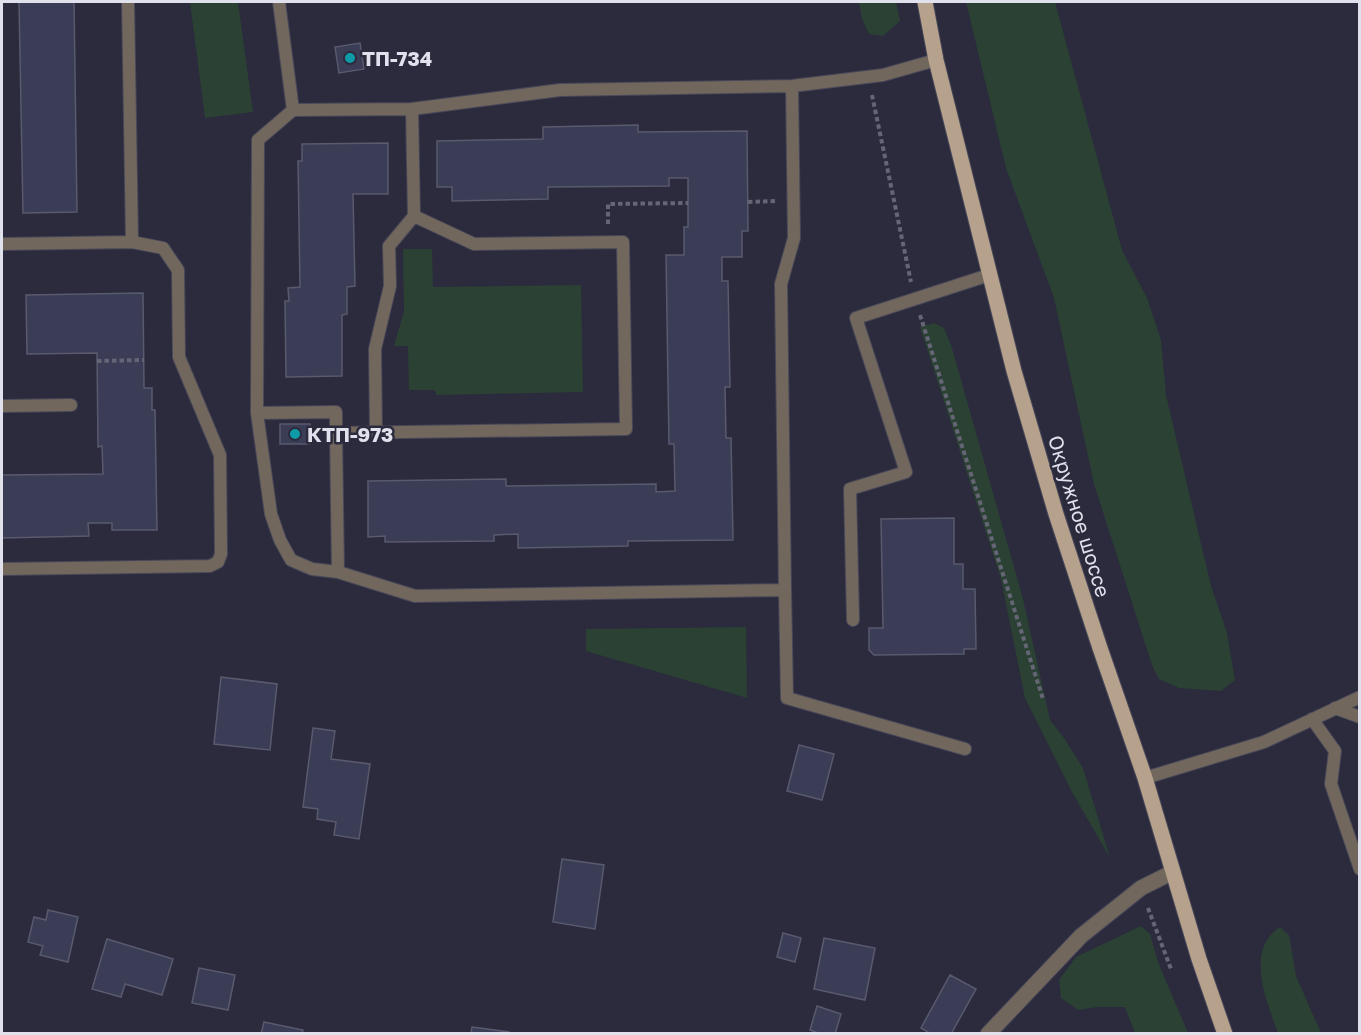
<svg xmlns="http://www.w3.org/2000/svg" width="1361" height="1035" font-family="'Golos Text',sans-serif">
<rect width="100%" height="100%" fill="#2b2b3d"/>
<path fill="#2a4134" d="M190 2H238L253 112 205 118Z
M859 2H896L900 21 883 36 869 34 862 19Z
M966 2H1055L1122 250 1147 298 1161 340 1166 395 1211 586 1227 633 1235 680 1221 691 1179 688 1159 679 1152 665 1094 484 1054 298 1006 168Z
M403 249H432L433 287 581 285 583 392 436 395 435 390H409L408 346H394L404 311Z
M934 323 944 328 952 348 1023 599 1050 720 1064 738 1083 768 1110 858 1072 792 1025 698 1001 579 920 327Z
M746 627 747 698 586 651V629Z
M1141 926 1150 934 1158 962 1188 1033H1135L1125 1007H1097L1078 1010 1061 998 1059 980 1076 957Z
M1280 927 1289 935 1296 976 1321 1033H1278C1267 1002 1244 950 1280 927Z"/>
<path fill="#3b3c56" stroke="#595a6e" stroke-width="1.5" d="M19 2H74L77 212 23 213Z
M360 43 364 69 339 73 335 47Z
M638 125V132L747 131 748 231H742V257H722V281H728L730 387H725L726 438H731L733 540 628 541V546L518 548V534L494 535V541L385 542V536L368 537V481L506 479V486L656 484V492L675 491 674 444H669L666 255H684V227H688V178H669V186L548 187V199L452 201V187H437V141L543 139V127Z
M388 143V194H353L355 286 347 287V314L342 315V376L286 377 285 301H289L288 288 300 287 298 161H302V144Z
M143 293 144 388H152V410H155L157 530H112V523H88L89 536 2 538V475L103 474 102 446 98 447 97 353 27 354 26 295Z
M280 424H310V444H280Z
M954 518V564H963V589H975L976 649H964V654L874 655 869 650V628H883L881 519Z
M221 677 277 684 270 750 214 744Z
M313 728 335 731 331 759 370 764 359 839 334 835 336 822 317 819 318 809 303 807Z
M799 745 834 754 822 800 787 791Z
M562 859 604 865 595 929 553 922Z
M48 910 78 917 68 962 40 955 43 946 28 942 34 917 46 920Z
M783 933 801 938 795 962 777 957Z
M824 938 875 948 865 1000 814 989Z
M107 939 173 959 162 995 125 984 121 997 92 989Z
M199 968 235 975 228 1010 192 1003Z
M950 975 976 989 951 1034H931L921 1028Z
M817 1006 841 1014 835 1034H821L810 1030Z
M264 1022 303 1030 302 1034H261Z
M472 1027 509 1032V1034H471Z"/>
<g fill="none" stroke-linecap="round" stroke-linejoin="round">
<g stroke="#484859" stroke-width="14">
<path id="lane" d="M128 2 132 242
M279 2 293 110
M792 86 794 238 781 284 785 590 415 596 338 572 312 569 291 560 280 540 271 514 257 413 258 140 293 110 412 109 560 90 792 86 883 75 936 60
M2 244 132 242 163 248 178 270 179 357 220 455 221 554 218 562 210 566 2 569
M2 406 71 405
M257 413 336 412V433
M376 432 375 349 390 286 389 246 414 216 412 109
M338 572 336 433 626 429 623 242 474 244 414 216
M785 590 787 698 965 749
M853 620 850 489 906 472 856 318 989 275
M1335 708 1360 717
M1312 719 1335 751 1331 784 1360 869
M1145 778 1264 742 1360 697"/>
</g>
<g stroke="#484859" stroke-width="17">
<path id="street" d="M988 1034 1081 936 1141 888 1173 872"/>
</g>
<g stroke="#484859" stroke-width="17">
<path id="primary" d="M925 2 936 60 1014 371 1056 514 1100 648 1145 778 1199 959 1225 1034"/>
</g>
<path stroke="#656576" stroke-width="4" stroke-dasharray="4.5 3" stroke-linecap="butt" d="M872 95 911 282
M748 202 775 201
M608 224V204L688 203
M920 315 1043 699
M97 361 144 360
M1148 908 1171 969"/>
<use href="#lane" stroke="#72675d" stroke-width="12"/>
<use href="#street" stroke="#72675d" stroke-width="15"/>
<use href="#primary" stroke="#b6a18c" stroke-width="15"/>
</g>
<g fill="#0f9aa8" stroke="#2b2b3d" stroke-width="2">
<circle cx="350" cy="58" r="6"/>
<circle cx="295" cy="434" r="6"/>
</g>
<g text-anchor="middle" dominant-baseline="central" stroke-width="5" stroke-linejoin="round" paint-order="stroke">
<g font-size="20" font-weight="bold" fill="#e0e1ed" stroke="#2b2b3d" text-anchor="start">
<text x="362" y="58">ТП-734</text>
<text x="307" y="434">КТП-973</text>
</g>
<g font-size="20" fill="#e0e1ed" stroke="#2b2b3d">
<text transform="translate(1080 516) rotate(73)">Окружное шоссе</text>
</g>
</g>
<rect width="1361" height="1035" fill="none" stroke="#e0e1ed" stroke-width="6"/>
</svg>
